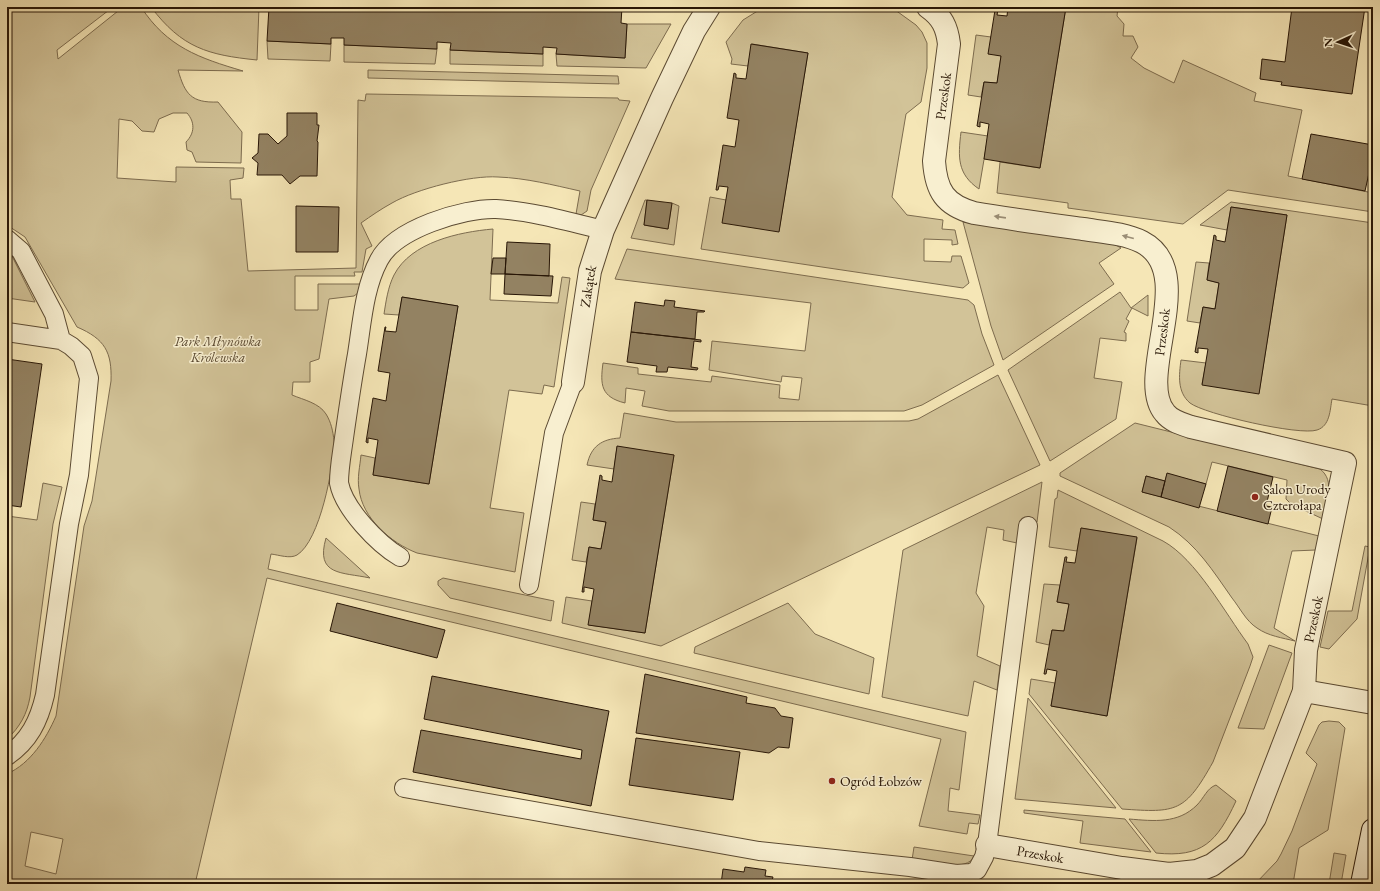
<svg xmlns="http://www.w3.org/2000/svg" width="1380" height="891" font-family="'EB Garamond',serif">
<rect width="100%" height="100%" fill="#f5e6b6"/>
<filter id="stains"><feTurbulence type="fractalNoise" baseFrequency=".005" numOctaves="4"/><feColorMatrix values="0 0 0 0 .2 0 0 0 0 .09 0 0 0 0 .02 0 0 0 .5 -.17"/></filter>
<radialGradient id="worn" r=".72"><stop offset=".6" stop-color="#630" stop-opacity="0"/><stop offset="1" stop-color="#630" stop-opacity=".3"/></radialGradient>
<path fill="#d2c398" stroke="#7d6c4f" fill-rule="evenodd" d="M7 7H113L57 50 58 59 123 7H141C167 47 199 58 243 71L178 70C185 94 191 103 218 102L242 132 241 163 196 162 192 152 187 150 186 142C195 133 195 122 187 113H173L159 119 154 132 142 131 132 121 119 119 117 178 176 182V167L244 168 243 178 230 180 231 199H241L248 271 356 268 358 100 365 101 366 94 618 98 619 100 630 101 591 190 587 211 581 215 576 214 580 191C553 185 526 178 498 177 471 175 416 189 392 203 381 209 371 216 361 223L372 246 366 249 362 272H354L355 276H295V310H318V284H360L358 293 354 296 329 299 319 359 310 362V382H293L292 395C304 400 319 403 326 414 331 422 333 431 334 441 334 466 320 541 297 555 290 559 279 555 271 554L268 569 966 732 959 790 950 788 948 811 980 815 978 824 969 823 967 834 919 826 941 739 267 578 195 884H7V774C31 763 46 739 56 716L84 526 92 501 111 381C112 352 105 339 77 327L25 237 7 225V164L11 165 7 125ZM31 832 63 839 56 874 25 866Z
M151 7H259L257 60C208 55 182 48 151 7Z
M764 7H891L916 25 922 32 927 43V68L921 102 906 114 892 197 907 215 943 220 942 229 955 230 958 244 952 245V240L924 239V261L951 262 952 256H961L969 283 963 288 701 249 710 197 726 200 779 231 808 53 752 44 748 66 731 64 732 59 726 42 743 20Z
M1066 7H1118L1117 16 1124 24 1123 36H1133L1138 47 1131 58 1144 68 1174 83 1183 60 1256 93 1254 101 1302 110 1288 176 1373 193V212L1228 190 1183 224 1068 208V203L997 193 1000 162 1040 168Z
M627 24H671L646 68 557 66 556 54 625 58Z
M976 35 991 37 1001 56 997 83 984 82 981 97 968 95Z
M267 41 331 44 330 61 268 59Z
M344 45 437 49 435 64 344 62Z
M450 50 543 54V66L450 64Z
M368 70 618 76 619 84 368 78Z
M961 132 988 136 979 189C957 174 958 157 961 132Z
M645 200H647L644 225 668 229 672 203 679 206 674 245 631 238Z
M1231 202 1373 223V406L1332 399C1330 410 1330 426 1317 430 1300 436 1204 414 1190 403 1177 392 1179 375 1181 360L1206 363 1202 384 1259 393 1287 215 1231 207 1227 230 1200 225Z
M963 222 1112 243 1121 248 1099 263 1114 284 1003 360 991 326Z
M493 229 490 300 558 303 562 277 570 278 554 387 544 385 542 394 509 390 490 508 524 513 515 572 417 553C391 543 362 518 359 489 357 478 360 466 361 455L375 458 373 475 429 484 458 306 402 297 399 315 384 314C386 301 388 287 394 275 411 242 459 232 493 229Z
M627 249 968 300 974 305 982 334 994 365 922 405 904 411H669L642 406 645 391 626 388 625 403C601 397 600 385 603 363L638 368V374L711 382 712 376 780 385 779 398 799 400 802 378 782 376 781 382 709 370 712 341 805 351 811 303 615 279Z
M7 252 12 256 35 302 7 298Z
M1196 262 1209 263 1207 280 1219 283 1215 309 1203 307 1200 323 1187 321Z
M1120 292 1131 308 1148 295V316L1132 308 1126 319 1129 321 1124 332 1126 333V341L1100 338 1094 378 1122 382 1116 419 1050 461 1008 370Z
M998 375 1040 465 661 646 562 623 566 597 592 601 589 625 645 633 674 455 617 447 614 469 587 465C591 446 602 439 620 438L624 413 676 422 909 421 918 419Z
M1135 423 1320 469C1336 481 1326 503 1323 519L1291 504 1286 499 1287 480 1212 462 1206 484 1167 474 1165 481 1146 476 1142 492 1319 536 1316 550 1292 551 1274 628 1295 641C1283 638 1268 636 1257 628 1246 621 1240 608 1232 598 1213 571 1197 545 1169 527L1060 476V473Z
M1042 482 1037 522 1021 520 1017 543 1003 540 1004 530 987 527 976 593 984 606 977 656 1000 666 997 690 974 681 968 716 882 697 903 550Z
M43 483 62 487 53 524 30 697C27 714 20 727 7 739V516L37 520Z
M1058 490 1163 541C1196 559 1225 613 1248 644L1253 657 1250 666 1213 762C1185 812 1177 813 1122 809L1029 694 1031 679 1055 683 1051 706 1107 716 1137 538 1081 528 1077 551 1049 547 1055 499 1057 498Z
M581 502 595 504 593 520 606 522 601 549 589 547 586 562 572 560Z
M326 538 370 578C342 572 315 576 326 538Z
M1365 546 1370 547 1357 619 1329 649 1320 647 1328 611H1352Z
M443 578 554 601 551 621 450 598 438 585V581Z
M1044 584 1060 585 1057 602 1069 604 1064 631 1052 630 1049 645 1036 642Z
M788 603 815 634 874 658 869 694 694 653 695 647Z
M1269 645 1292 653 1264 729 1238 728Z
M1028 698 1116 808 1015 799Z
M1329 721 1339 722 1345 728 1328 830 1299 848 1293 884H1255L1277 861 1281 854 1292 831 1317 764 1306 753 1319 725 1322 722Z
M1216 785 1236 801C1217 842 1202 858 1156 853L1129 819C1154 821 1178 824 1197 805 1204 798 1207 788 1216 785Z
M1024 810 1125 819 1151 852 1080 843 1083 821 1024 813Z
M914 847 974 856C968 873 926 862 912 860Z
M1334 853 1346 855 1341 884H1329Z"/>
<path fill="#938262" stroke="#281606" d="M269 7H622L621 23 627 24 625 58 556 54 557 48 543 47V54L450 50 451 43 437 42V49L344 45V38H331V44L267 41Z
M1008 7H1066L1040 168 984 159 989 124 980 122V127L977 126 984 82 997 83 1001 56 988 54 995 10H998L997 15 1007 16Z
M1292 7H1365L1352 94 1281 85 1282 82 1260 79 1262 59 1285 62Z
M751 44 808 53 779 232 722 223 728 187 719 186 718 190H716L723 145 735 147 739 120 727 118 734 73 736 74V78L746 79Z
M287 113H317V125H319L317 141 318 142 317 176H300L290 184 282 175H257L258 163 252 158 258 153 259 134H268L278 144 287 136Z
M1311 134 1373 145V155L1365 191 1302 179Z
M647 200 672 203 668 229 644 225Z
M296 206 339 207 338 252H296Z
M1231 207 1287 215 1259 394 1202 385 1208 349 1198 348V353L1195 352 1203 307 1215 309 1219 283 1207 280 1214 235 1216 236V240L1225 242Z
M507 242 550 244 549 276 505 274Z
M493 258H506L505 274H491Z
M505 274 553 276 551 296 504 294Z
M402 297 458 306 429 484 373 475 378 440 368 438V443L366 442 373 398 386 401 390 373 378 371 385 327H386L385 331 396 332Z
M665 300 675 301 674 307 705 311 704 312H697L695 339 631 332 635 302 664 306Z
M631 332 701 340V342L694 341 691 367 698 368 697 370 668 367 667 372H656L657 366 627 362Z
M7 359 42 364 21 507 7 505Z
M617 446 674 455 645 633 588 625 594 589 584 587V592H582L589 547 601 549 606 522 593 520 600 475 602 476V480L612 482Z
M1228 466 1273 477 1266 506 1272 507 1268 524 1217 511Z
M1167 473 1206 484 1199 508 1161 497Z
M1146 476 1165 481 1161 497 1142 492Z
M1081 528 1137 537 1107 716 1051 706 1057 671 1047 669 1046 674H1044L1052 630 1064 631 1069 604 1057 602 1065 557H1067L1066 562 1075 563Z
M337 603 445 630 437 658 330 631Z
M645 674 747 697 746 703 775 708 781 716 793 718 789 748 778 747 769 753 636 733Z
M432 676 609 711 591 806 413 772 421 730 581 759 582 750 424 719Z
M636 738 740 752 733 800 629 785Z
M745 867 766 870 765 876 773 877 771 884H721L723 869 744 872Z"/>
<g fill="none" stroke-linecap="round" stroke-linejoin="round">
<g stroke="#5b4a32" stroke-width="20">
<path id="lane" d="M7 239 21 251 54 314 61 340
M7 332 61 340 71 346 82 356 89 378 79 475 69 524 45 695C39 721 29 741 7 756
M400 557C378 544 344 509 339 483 339 468 342 453 344 438 348 410 352 382 357 354 362 323 364 288 379 260 395 229 463 208 496 209 531 211 570 222 603 230
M529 585 554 433 573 382
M404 788 759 851 910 867 956 874 971 873 977 870 984 857 987 845 1028 526"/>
</g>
<g stroke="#5b4a32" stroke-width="24">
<g id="street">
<path d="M928 7C942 17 947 27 949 44L934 161C936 191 945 205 974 213 1010 219 1047 224 1083 229 1102 232 1124 233 1142 242 1200 272 1134 377 1165 413 1171 421 1182 424 1191 427L1345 463 1306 650 1304 691"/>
<path id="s1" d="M573 382 590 271 603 230 662 98 694 31 709 7"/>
<path id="s2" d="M987 845 1122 868 1169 874 1197 871 1212 865 1235 848 1255 818 1304 691 1373 703"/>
</g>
</g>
<g stroke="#281606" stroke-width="24">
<path id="secondary" d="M1362 884 1373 830"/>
</g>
<use href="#lane" stroke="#f8efd0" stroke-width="18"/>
<use href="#street" stroke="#f8efd0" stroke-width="22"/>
<use href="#secondary" stroke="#f8efd0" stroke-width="22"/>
</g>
<defs><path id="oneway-solid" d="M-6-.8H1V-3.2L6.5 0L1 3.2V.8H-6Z"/></defs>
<g fill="#9a8d75">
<use href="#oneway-solid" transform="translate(1000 217) rotate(-172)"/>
<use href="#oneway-solid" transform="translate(1128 237) rotate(-165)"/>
</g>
<g fill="#8f2418" stroke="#f8efd0" stroke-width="1.5">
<circle cx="1255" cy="497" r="4"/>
<circle cx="832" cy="781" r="4"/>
</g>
<g text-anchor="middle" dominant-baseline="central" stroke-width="3" stroke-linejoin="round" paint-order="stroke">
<g font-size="14" fill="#281606" stroke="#f8efd0">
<text transform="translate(943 96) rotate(-82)">Przeskok</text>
<text stroke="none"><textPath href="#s1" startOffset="97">Zakątek</textPath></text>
<text transform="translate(1162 332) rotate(-83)">Przeskok</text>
<text transform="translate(1313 619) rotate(-78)">Przeskok</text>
<text stroke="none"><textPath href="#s2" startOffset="54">Przeskok</textPath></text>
</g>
<g font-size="14" font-style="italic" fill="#5b4a32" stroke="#f8efd0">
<text x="218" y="341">Park Młynówka<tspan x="218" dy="16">Królewska</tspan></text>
</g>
<g font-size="14" fill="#281606" stroke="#f8efd0" text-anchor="start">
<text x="1263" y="489">Salon Urody<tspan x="1263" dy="16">Czterołapa</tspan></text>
<text x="840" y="781">Ogród Łobzów</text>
</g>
</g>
<rect width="1380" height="891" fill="none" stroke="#f5e6b6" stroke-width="24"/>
<rect x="8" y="8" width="1364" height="875" fill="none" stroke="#281606" stroke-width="2"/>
<rect x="12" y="12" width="1356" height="867" fill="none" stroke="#281606"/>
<g transform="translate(1338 42) rotate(267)" stroke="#f8efd0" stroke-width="3" paint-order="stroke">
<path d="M0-3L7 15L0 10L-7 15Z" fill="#281606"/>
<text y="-6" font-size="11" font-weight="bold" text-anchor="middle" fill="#281606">N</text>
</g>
<rect width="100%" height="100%" filter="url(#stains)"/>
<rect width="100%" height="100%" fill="url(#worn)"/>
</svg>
